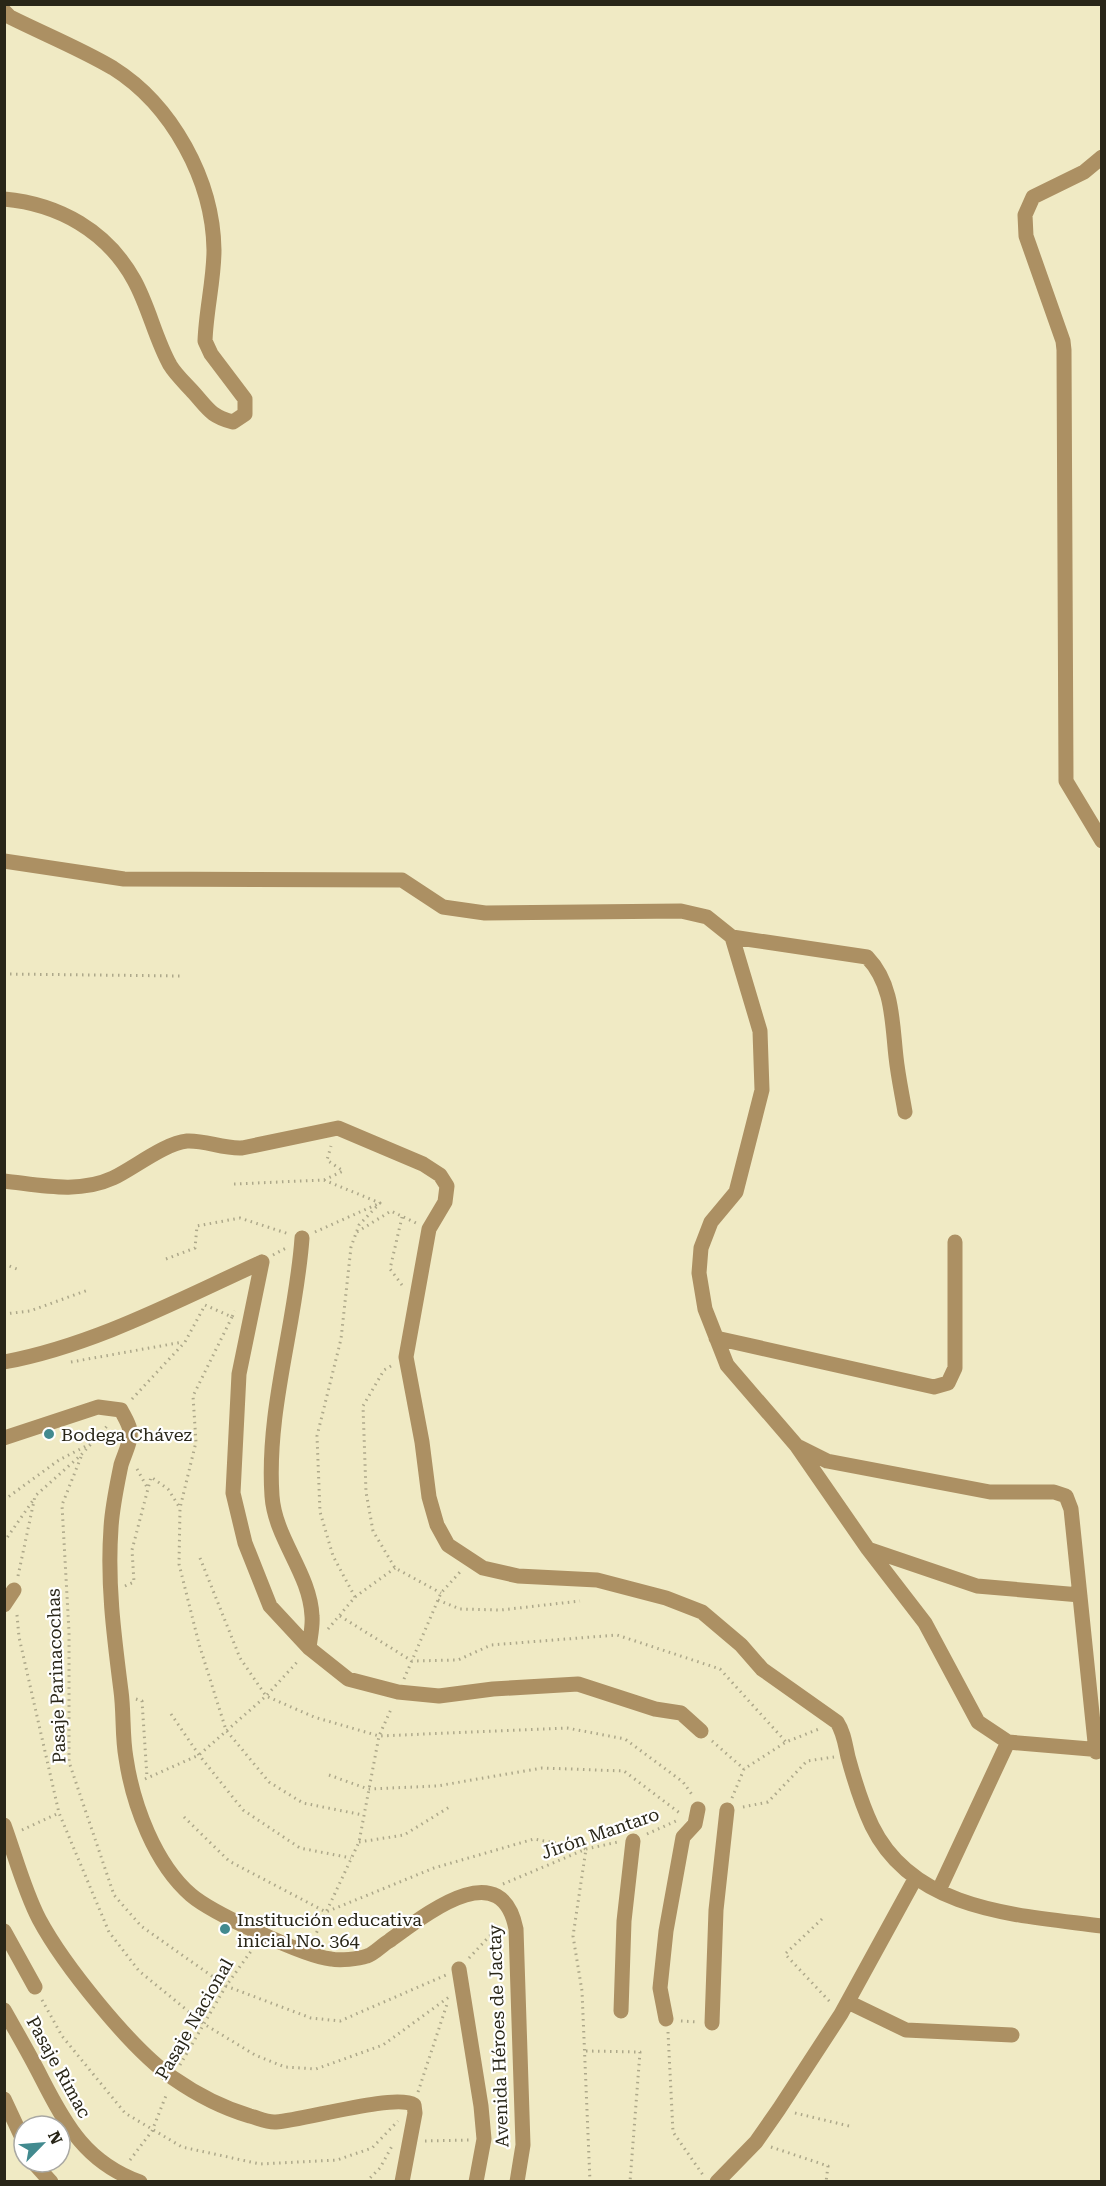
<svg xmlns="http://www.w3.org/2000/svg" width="1106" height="2186" font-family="'Roboto Serif',serif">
<rect width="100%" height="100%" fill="#f0eac4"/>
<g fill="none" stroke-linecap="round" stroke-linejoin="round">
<path stroke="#ada88a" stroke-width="3" stroke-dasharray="1.5 4.5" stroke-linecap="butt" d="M4 974 183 976
M324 1180 343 1171 327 1160 331 1146
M234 1184 324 1180 380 1203 359 1225 351 1247 341 1339 317 1436 320 1512 333 1556 355 1597
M315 1232 380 1203
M357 1232 391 1211 416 1223
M273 1255 286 1248
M166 1259 195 1248 197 1226 240 1218 289 1234
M4 1264 17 1269
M402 1285 390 1269 402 1217
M4 1314 30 1311 88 1290
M232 1317 193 1396 196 1442 180 1508 179 1564 199 1644 226 1730 269 1782 303 1803 363 1815
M71 1362 183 1342
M391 1366 384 1370 363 1406 366 1492 373 1531 395 1568 441 1593
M132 1399 185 1342 205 1305 232 1317 235 1311
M81 1457 62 1505 69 1632V1762L114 1895 141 1926 226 1986 311 2018 340 2021 446 1975
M137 1469 148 1489
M4 1500 59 1460 90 1444
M4 1542 34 1499
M200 1558 240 1658 266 1696 314 1717 379 1736 567 1728 625 1739 683 1782 693 1796
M18 1576 35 1496 81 1455 109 1424
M125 1586 134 1582 132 1550 151 1477 168 1489 180 1508
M438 1600 460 1609 501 1610 580 1601
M17 1615 19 1637 59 1813 109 1932 139 1971 204 2024 255 2055 285 2067 316 2069 383 2045 449 1997
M340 1616 412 1661 458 1660 491 1645 617 1635 720 1669 786 1742
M328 1629 355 1597 395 1568
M404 1679 441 1593 460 1572
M136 1699 142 1701 147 1777
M171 1714 199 1755 243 1810 300 1848 351 1858
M712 1741 744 1769
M329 1775 368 1789 437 1786 542 1768 624 1771 681 1814
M145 1779 199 1755 266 1696 299 1660
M732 1798 744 1769 786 1742 819 1729
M743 1807 768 1802 807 1761 834 1757
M184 1817 229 1861 326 1912 434 1868 534 1839 586 1849 573 1936 582 1991 590 2182
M22 1830 59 1813
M647 1834 676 1821
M359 1842 404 1835 451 1806
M503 1884 586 1849 618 1842
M822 1919 785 1954 831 2003
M314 1938 359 1842 379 1736 392 1707
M469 1958 499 1926
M42 2000 62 2036 125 2113 182 2147 260 2164 337 2160 372 2148 398 2121
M681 2021 698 2022
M668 2032 673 2132 703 2175
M586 2051 640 2052 630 2182
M180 2065 226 1986 254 1947
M418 2092 448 2001
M795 2113 849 2126
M425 2141 470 2140
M771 2147 828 2166 826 2182
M130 2160 152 2131 167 2093
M366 2182 380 2168 392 2146"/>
<path stroke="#ac9063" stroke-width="15" d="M4 11 10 17C44 34 81 49 113 68 172 105 213 180 214 250 214 280 206 310 205 341L211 354 245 399V414L233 422C211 416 209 410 194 393 186 384 176 375 170 365 155 338 149 307 134 280 107 231 59 204 4 199
M1102 157 1084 172 1033 197 1025 215 1026 236 1063 341 1064 350 1066 781 1102 841
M4 861 124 879 402 880 443 907 485 913 681 911 707 917 732 937 760 1031 762 1090 736 1192 711 1222 701 1248 699 1273 705 1309 727 1365 796 1445 868 1549 925 1623 978 1722 1008 1742 1102 1750
M732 937 867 957C893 984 892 1022 896 1057 898 1076 902 1094 905 1112
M4 1181C41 1185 78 1194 113 1178 134 1168 165 1143 187 1141 205 1140 223 1149 242 1148L338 1128 423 1164 440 1175 447 1186 445 1202 429 1229 406 1357 422 1442 429 1497 437 1525 448 1545 483 1568 518 1576 597 1580 666 1598 702 1612 741 1645 762 1669 837 1722C844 1733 845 1744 848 1757 854 1779 862 1805 872 1826 914 1912 1019 1915 1102 1926
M302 1238C296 1324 266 1410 272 1496 275 1539 310 1573 312 1616 313 1626 310 1638 309 1648
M262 1262 239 1374 233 1493 245 1543 270 1606 309 1648 348 1679 398 1692 439 1696 493 1689 578 1684 655 1709 681 1713 701 1731
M716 1338 934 1387 948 1383 955 1368V1242
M4 1362C95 1345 178 1300 262 1262
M4 1438 98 1407 121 1410C124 1416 129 1424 130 1430 132 1440 124 1455 121 1465 117 1485 112 1508 111 1528 107 1583 114 1636 121 1691 124 1713 122 1736 126 1758 133 1805 155 1864 191 1895 212 1913 304 1956 331 1959 340 1961 358 1959 367 1956 374 1954 382 1945 389 1941 425 1915 501 1853 516 1929L523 2145 517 2182
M799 1447 827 1461 990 1492H1054L1066 1496 1071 1509 1096 1752
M868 1549 977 1586 1080 1595
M4 1605 14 1590
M4 1825C15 1855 24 1890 39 1919 63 1964 131 2049 173 2078 196 2094 223 2108 250 2116 258 2118 268 2123 276 2122 305 2120 396 2093 414 2105L415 2113 402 2182
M939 1890 1008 1742
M4 1931 35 1987
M459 1969 481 2106 484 2139 476 2182
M848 2002 906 2030 1012 2035
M4 2010C17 2033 30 2055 42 2079 66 2126 87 2163 140 2182
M621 2011 624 1921 633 1841
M666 2019 660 1988 666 1931 683 1837 695 1824 698 1809
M712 2023 716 1910 727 1810
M4 2099 24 2142
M33 2162 51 2182
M717 2182 756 2142 779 2109 841 2014 915 1879"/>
</g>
<g fill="#428a8f" stroke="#fff" stroke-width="2">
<circle cx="49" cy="1434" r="6"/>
<circle cx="225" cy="1929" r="6"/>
</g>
<g text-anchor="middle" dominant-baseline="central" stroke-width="4.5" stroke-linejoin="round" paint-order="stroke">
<g font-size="18" fill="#292618" stroke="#fff" text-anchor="start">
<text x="61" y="1434">Bodega Chávez</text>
<text x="237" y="1919">Institución educativa<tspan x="237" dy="21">inicial No. 364</tspan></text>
</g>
<g font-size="18" fill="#292618" stroke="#fff">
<text transform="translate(56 1676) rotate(-92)">Pasaje Parinacochas</text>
<text transform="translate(600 1833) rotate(-19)">Jirón Mantaro</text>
<text transform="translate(194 2019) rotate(-60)">Pasaje Nacional</text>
<text transform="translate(498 2036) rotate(-92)">Avenida Héroes de Jactay</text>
<text transform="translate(59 2067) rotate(61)">Pasaje Rímac</text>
</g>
</g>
<rect width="1106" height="2186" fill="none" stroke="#292618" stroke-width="12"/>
<g transform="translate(42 2144) rotate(65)"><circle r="28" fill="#ffffff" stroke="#a9a8a3" stroke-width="1.5"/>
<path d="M0-4.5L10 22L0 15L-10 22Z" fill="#428a8f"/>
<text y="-9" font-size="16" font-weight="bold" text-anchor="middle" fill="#292618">N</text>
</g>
</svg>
